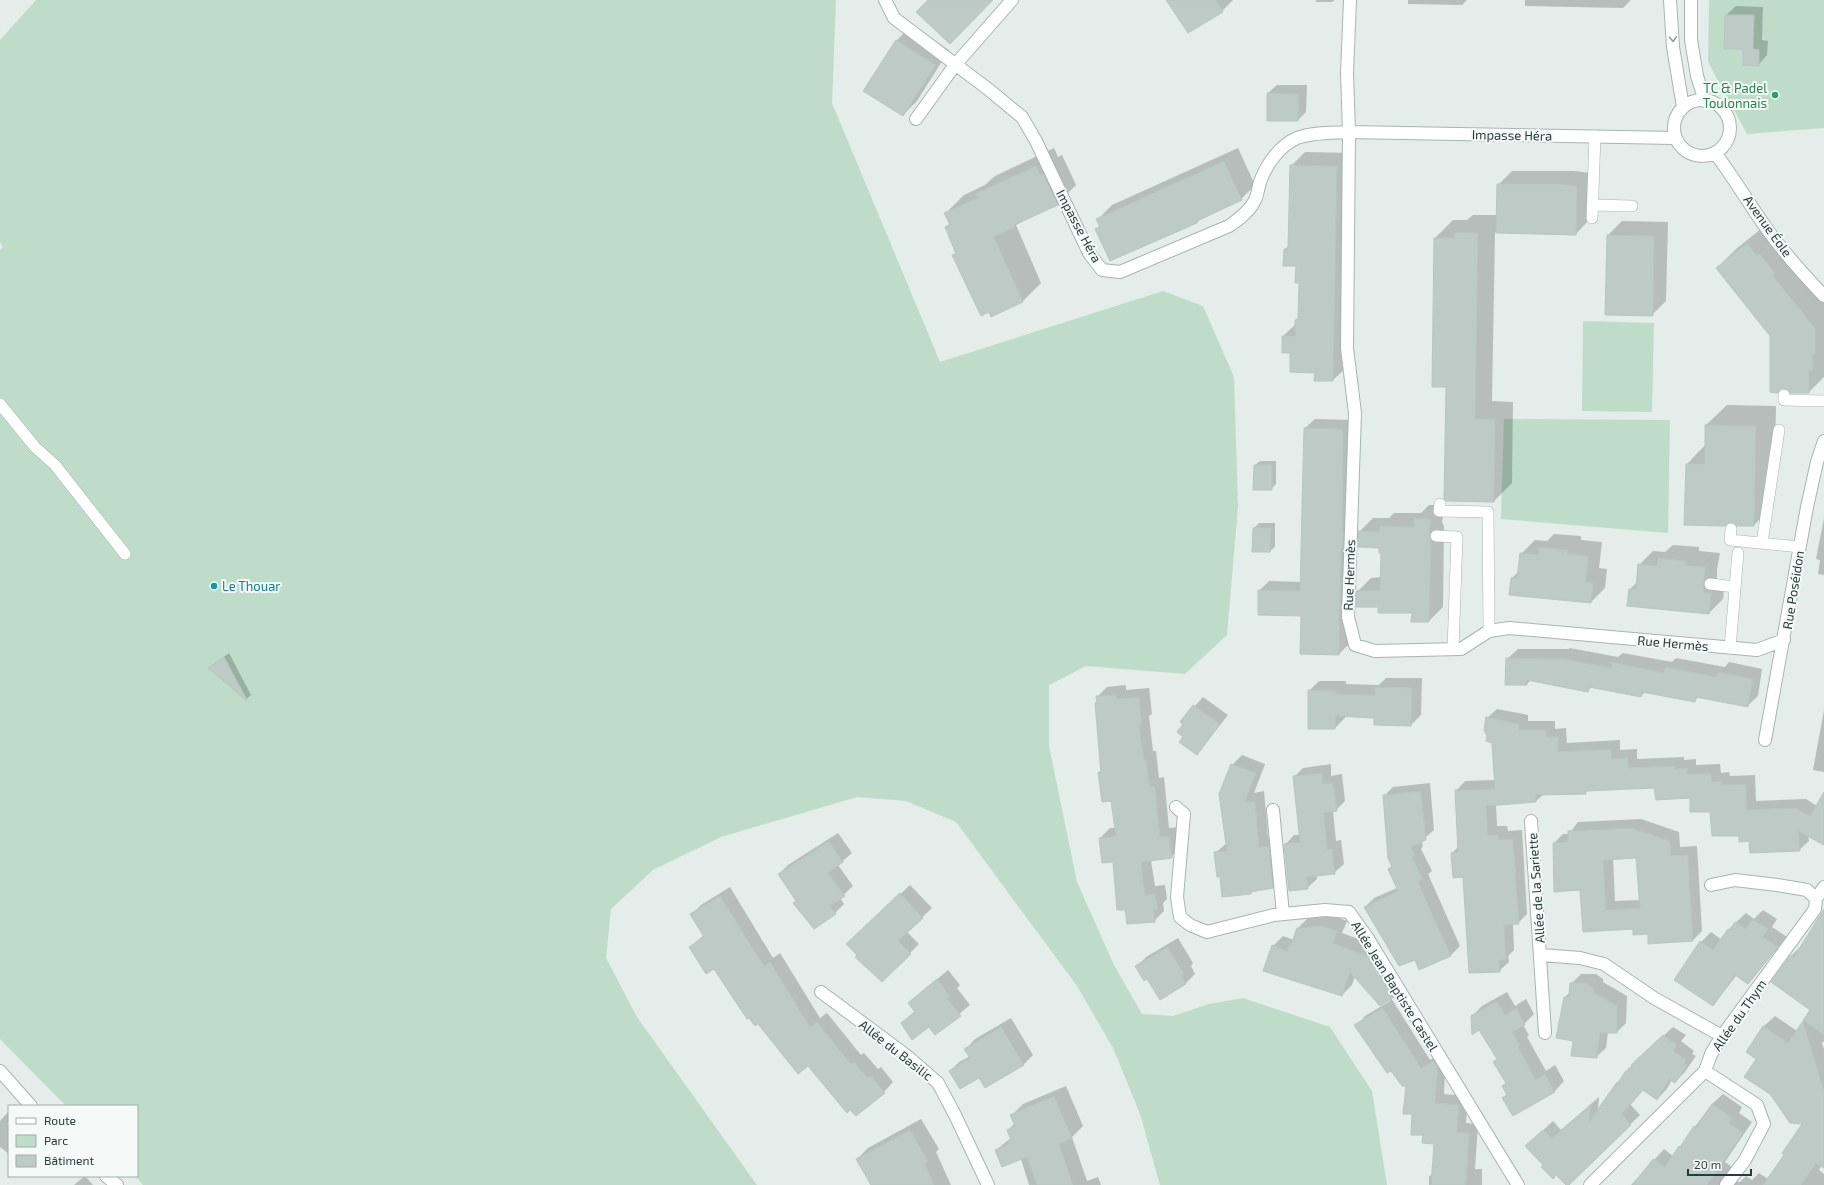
<svg xmlns="http://www.w3.org/2000/svg" width="1824" height="1185" font-family="'Exo 2',sans-serif">
<rect width="100%" height="100%" fill="#e4edea"/>
<path fill="#bfdcc9" d="M36 0H836L832 103 940 362 1163 291 1203 306 1234 377 1238 507 1227 635 1185 674 1086 666 1049 685V746L1077 882 1114 965 1142 1014 1173 1016 1209 1004 1243 998 1330 1027 1372 1091 1387 1185H1160L1140 1114 1113 1048 1077 986 956 822 906 801 857 797 721 837 653 870 611 909 606 958 637 1017 757 1185H143L135 1176H137V1106H66L0 1039V249L3 248 0 242V40Z
M1709 0H1824V128L1747 134 1708 62Z
M1583 321 1654 323 1652 412 1582 411Z
M1504 419 1670 420 1668 533 1501 519Z"/>
<path fill="#0003" fill-rule="evenodd" d="M1167 0H1233L1222 11Z
M1316 0H1335L1332 2H1316Z
M1408 0H1467L1462 5 1408 4Z
M1525 0H1631L1623 8 1525 6Z
M1736 6 1763 7 1762 40 1768 41 1767 55 1758 65 1744 48 1726 15Z
M911 26 949 50 917 101 903 115 897 40Z
M1277 85H1307L1306 112 1298 120 1268 93Z
M1054 148 1058 157 1062 155 1076 185 1057 204 1016 225 1041 283 1023 301 954 255 956 252 946 227 950 223 946 213 964 195 985 185 995 176Z
M1238 148 1255 185 1241 199 1201 218 1197 222 1097 229 1100 225 1098 219 1112 205Z
M1305 152 1350 153 1347 367 1333 380H1315L1316 372 1291 352 1283 336 1296 324V320L1299 317 1300 282 1297 265 1285 249 1290 245 1291 166Z
M1512 171H1574L1591 173 1590 219 1576 234 1495 232 1492 401 1513 402 1512 483 1494 501 1447 386 1435 238 1453 220H1467L1473 215H1497L1498 185Z
M1622 221 1668 222 1666 301 1652 315 1608 235Z
M1766 225 1779 235 1824 297V377L1809 392 1785 387 1771 335 1717 268 1736 249Z
M1727 405 1776 406 1774 505 1754 525 1731 521 1685 524 1687 464 1706 444V425Z
M1315 419 1353 420 1349 644 1339 654 1301 653 1302 615 1259 591 1269 581 1301 582 1305 428Z
M1260 461H1276V484L1271 489 1255 465Z
M1429 505H1445L1442 522 1444 526 1443 607 1429 621 1413 612 1379 606 1357 592 1371 578 1381 577 1382 552 1380 547 1359 532 1373 518H1389L1394 513H1421Z
M1824 518V575L1818 574 1820 560 1816 559Z
M1259 523H1275V547L1270 551H1253L1254 528Z
M1554 534 1581 536V540L1602 542 1599 568 1607 569 1605 588 1591 602 1512 578 1519 571 1521 554 1535 540 1547 541Z
M1673 545 1699 547V551L1720 553 1717 569V580H1725L1723 599 1709 613 1630 589 1637 582 1639 565 1653 551 1665 552Z
M1570 648 1618 657 1623 653 1672 662 1676 658 1725 667 1729 662 1762 669 1758 696 1747 706 1699 697 1694 701 1645 692 1641 696 1592 686 1588 691 1531 680 1527 684 1507 659 1518 649H1569Z
M229 653 251 695 246 699 209 668Z
M1386 678H1422L1421 715 1411 725 1375 717 1345 716V718L1335 728H1309V691L1319 681H1346V684L1379 685Z
M1126 685V690L1149 688 1152 714 1149 716 1153 751H1156L1159 778 1164 777 1169 828 1179 827 1181 847 1171 857 1151 860 1155 886 1165 885 1167 899 1163 903 1164 911 1154 921 1126 909 1114 861 1103 862 1100 838 1110 828H1115L1112 800 1102 801 1099 772 1102 770 1096 703 1098 701 1097 697 1107 687Z
M1203 697 1228 715 1197 754 1184 736V724L1181 721Z
M1497 709 1528 715V721H1555V729L1566 728 1567 743 1620 740V750L1637 749V759L1684 757V760L1696 759V765L1720 764 1721 773 1729 772 1730 776 1755 775 1756 801 1806 799 1817 806 1824 799V843L1808 835 1809 841 1799 850 1750 840 1740 835 1711 811 1690 797 1654 787 1588 790 1585 793 1544 794 1536 801 1496 804 1497 826H1507L1508 831 1522 830 1527 914 1518 923 1513 924 1514 950 1508 956 1509 962 1499 971 1464 876 1452 853 1459 846 1456 791 1465 781 1495 780 1493 742 1488 736 1487 718Z
M1824 710V772L1813 770Z
M1242 755 1265 764 1254 793 1264 791 1268 837 1278 836 1282 878 1273 887 1254 890 1251 893 1221 876 1215 853 1227 843 1232 765Z
M1331 764V776L1342 774 1345 801 1336 810 1333 811 1336 841 1341 840 1344 864 1334 873 1316 875 1317 879 1307 888 1285 845 1294 835H1300L1294 777 1303 768Z
M1430 783 1434 830 1421 841 1423 846 1421 849 1432 871 1428 874 1460 946 1451 955 1420 969 1415 959 1365 907 1374 898 1397 888 1389 869 1392 865 1384 796 1393 787Z
M1641 819 1679 832 1680 847 1697 846 1702 931 1693 940 1649 933 1634 928 1584 931 1581 889 1554 843 1563 834H1569L1578 822ZM1637 857 1640 900 1615 901 1613 858Z
M838 833 852 853 838 865 853 886 840 898 844 904 835 913 797 901 779 874 788 865Z
M910 885 932 908 907 932 919 944 910 953 858 955 857 935Z
M730 887 773 958 780 953 820 1018 827 1013 861 1055 864 1053 878 1069 881 1067 893 1082 884 1092 808 1064 714 968 690 947 704 935 692 914 701 905Z
M1763 910 1777 919 1772 927 1787 937 1748 983 1737 975 1713 1005 1675 980 1701 942 1711 932 1722 940 1729 929 1746 913 1754 919Z
M1824 913V1041L1822 1043 1824 1049V1161L1819 1170 1824 1174V1185H1631L1664 1149 1673 1156 1712 1104 1723 1094 1742 1107 1739 1113 1752 1122 1725 1162 1732 1167 1729 1172 1732 1181 1740 1182 1746 1176 1752 1180 1759 1173 1768 1179 1786 1154 1804 1123 1757 1059 1747 1052 1764 1026 1775 1016 1797 1031 1811 1010 1791 956 1802 945Z
M1334 916 1347 921 1342 933 1380 947 1404 986 1391 998 1430 1060 1443 1052 1446 1058 1444 1094 1468 1096 1466 1123 1478 1124 1475 1169H1482V1185H1429V1177L1433 1173 1435 1143 1424 1134 1413 1114 1407 1085 1356 1026 1365 1016 1390 1001 1389 999 1355 976 1352 985 1342 995 1273 946 1283 936 1294 940 1298 928 1308 918Z
M1178 938 1193 963 1191 966 1195 974 1185 984 1147 977 1137 967 1146 957Z
M948 970 960 985 957 988 970 1005 935 1034 929 1025 902 1023 915 1011 909 1003Z
M1581 974H1596L1603 979V982L1627 996 1626 1023 1617 1032H1608L1606 1048 1596 1057 1575 1040 1565 997 1570 992 1571 984Z
M1507 992 1515 1006 1526 999 1534 1014 1523 1025 1529 1035 1527 1037 1546 1071 1555 1065 1564 1081 1555 1091 1513 1115 1503 1098 1507 1094V1082L1498 1058 1472 1016 1482 1006Z
M1011 1018 1033 1055 1023 1065 950 1071 959 1062 970 1056 966 1049 975 1039Z
M1673 1027 1686 1035 1681 1041 1694 1051 1692 1054 1696 1056 1684 1073 1675 1082 1672 1080 1666 1090 1657 1099 1643 1090 1630 1104 1640 1115 1567 1185 1545 1165 1536 1137 1553 1121 1561 1130 1599 1097 1598 1111 1617 1083 1642 1056Z
M1066 1086 1083 1126 1072 1137 1087 1181 1098 1177 1101 1185H1029L1021 1159 996 1150 1011 1138 1008 1130 1015 1123 1012 1115 1023 1104Z
M9 1111V1154L0 1147V1121Z
M921 1119 939 1149 936 1152 951 1185H891L857 1159 868 1148Z
M85 1176 93 1185H74Z"/>
<path fill="#bdcac6" stroke="#b7c6c1" fill-rule="evenodd" d="M928 0H993L950 44 916 12Z
M1166 0H1216L1223 12 1188 33Z
M1725 15H1754L1753 49 1759 50V66L1743 65V49H1724Z
M896 40 936 65 903 116 863 91Z
M1267 93 1299 94 1298 121H1267Z
M1224 161 1242 200 1197 221V223L1110 261 1095 229 1100 227 1096 219Z
M1290 165 1337 166 1333 381H1314L1315 373 1290 372V353H1282V336H1295V320H1298L1299 283H1295L1296 266H1283L1284 249H1288Z
M1036 166 1040 175 1043 173 1058 205 1014 225 1015 227 994 237 1023 302 991 317 989 312 981 316 952 255 956 254 945 227 950 225 944 213 977 198 975 194Z
M1497 184H1559L1577 186 1576 235 1496 233Z
M1454 232 1478 233 1475 419H1495L1494 502 1446 501 1444 499 1446 387H1432L1434 238H1454Z
M1607 235 1654 236 1653 316 1605 315Z
M1747 243 1756 255 1759 253 1775 273 1773 276 1815 328V354H1813V370H1809V393H1790L1784 388 1780 389 1778 393 1770 392V336L1716 268Z
M1705 425 1756 426 1754 526H1737L1731 522 1725 526 1684 525 1686 464H1705Z
M1304 428 1343 429 1342 531H1343V547H1341L1339 655 1300 654 1301 616 1258 615V590L1300 591Z
M1254 465H1272V490H1253Z
M1414 518 1431 519 1429 536 1431 541 1429 622H1411L1412 613H1378V607H1356V591L1380 590 1381 553H1379V548L1358 547V531L1379 532 1380 526 1414 527Z
M1253 528H1271L1270 552H1252Z
M1539 547 1568 550 1567 554 1588 556 1586 582 1593 583 1591 603 1509 595 1511 578H1517L1520 553 1539 555Z
M1658 558 1686 561 1685 565 1706 567 1703 584 1704 593 1711 594 1709 614 1627 606 1629 589H1636L1638 564 1657 566Z
M224 657 247 700H246L208 668Z
M1506 658 1559 659V658L1611 668 1612 662 1664 673 1665 667 1717 677 1718 672 1753 679 1748 707 1696 697 1695 702 1642 692 1641 697 1589 687 1588 692 1527 680V685H1505Z
M1375 687 1412 688 1411 726 1374 725V718L1336 716 1335 729H1308V690L1336 691V694L1375 695Z
M1116 695 1117 699 1139 697 1142 724 1139 725 1144 760H1146L1150 787 1155 786 1160 837 1169 836 1172 858 1141 862 1145 895 1155 894 1158 910H1154L1155 922 1127 924 1125 910H1117L1113 862 1102 863 1099 838 1116 836 1111 801 1102 802 1098 772 1101 774 1095 703H1097L1096 696Z
M1193 705 1220 724 1197 755 1179 742 1183 737 1177 732 1183 724 1180 722Z
M1486 717 1519 724V730H1546V737H1558V752L1611 749V759L1628 758V768L1675 766V769L1687 768V774L1711 773 1712 782 1721 781V785L1746 784 1747 810 1796 808 1810 816 1824 792V845L1798 831 1800 851 1750 853 1749 841 1739 842V836H1712L1710 812H1690V798L1656 800 1654 788 1586 791V794L1536 795V802L1486 806 1488 835H1498L1499 840 1513 839 1519 924 1504 925 1506 960H1499L1500 972 1469 973 1463 877 1453 878 1451 853 1458 852 1455 790 1495 789 1492 743 1486 741 1487 736 1484 730Z
M1231 764 1256 773 1245 802 1255 801 1259 847 1269 846 1273 888 1251 892V894L1222 897 1220 877H1217L1214 852 1227 851 1219 794Z
M1322 773 1323 784 1333 783 1337 811 1324 813 1327 849H1332L1335 874 1307 877 1308 889 1289 891 1284 844 1300 842 1293 776Z
M1421 791 1426 840 1411 847 1415 856 1412 857 1423 880 1418 881 1428 905 1451 956 1419 970 1415 960 1399 966 1364 907 1398 891 1388 869 1392 867 1388 858 1383 795Z
M1631 828 1670 841 1671 856 1688 855 1693 941 1648 944V934L1633 935V929L1583 932 1580 890 1554 892 1553 843 1568 842V831ZM1636 858 1640 908 1606 910 1603 860Z
M829 841 843 862 828 873 845 896 830 906 836 914 814 929 793 903 796 901 778 874Z
M900 893 923 918 898 941 911 954 882 982 855 957 857 955 846 944Z
M720 896 764 966 770 962 810 1027 817 1022 851 1064 854 1062 868 1078 871 1076 885 1093 856 1116 850 1110 847 1113 808 1066 798 1074 758 1024 755 1026 749 1018 747 1019 714 969 706 974 689 947 704 937 690 914Z
M1824 909V1035L1803 1020 1810 1010 1771 982 1791 955 1794 957Z
M1753 919 1768 929 1763 937 1778 947 1748 984 1735 975 1713 1006 1674 980 1700 941 1713 950 1728 929 1730 930 1735 922 1746 929Z
M1323 926 1337 931 1333 943 1370 957 1394 997 1380 1006 1350 972 1342 996 1263 971 1272 945 1287 951 1289 945H1291L1297 928Z
M1168 947 1184 974 1181 976 1186 984 1160 1000 1147 979 1144 981 1135 966Z
M937 979 950 996 947 998 961 1016 935 1035 929 1027 912 1040 901 1023 915 1012 908 1003Z
M1570 983H1586L1594 989 1593 992 1617 1006V1033H1600L1597 1058 1571 1056 1573 1041 1556 1038 1564 997H1569Z
M1497 1001 1505 1015 1516 1008 1525 1025 1512 1032 1520 1045 1518 1047 1536 1080 1545 1074 1555 1092 1513 1116 1502 1098 1507 1095 1502 1086 1506 1083 1493 1062 1497 1059 1479 1030 1472 1035 1471 1016Z
M1383 1008 1421 1068 1434 1061 1438 1067 1435 1103 1459 1105 1457 1132 1469 1133 1466 1185H1431L1434 1144 1422 1143 1423 1135H1411L1412 1114H1403L1406 1086H1402L1391 1071 1387 1073 1354 1025Z
M1803 1021 1824 1092V1168L1816 1163 1801 1185H1763L1784 1155 1782 1153 1802 1124 1790 1123 1770 1094 1744 1077 1756 1059 1746 1052 1763 1026 1788 1043Z
M1001 1027 1024 1065 985 1088 979 1078 960 1089 949 1071 970 1058 964 1049Z
M1663 1035 1677 1045 1673 1051 1686 1060 1684 1063 1687 1066 1675 1083 1669 1079 1657 1100 1643 1090 1622 1114 1631 1125 1569 1185H1566L1556 1175 1553 1179 1541 1167 1543 1165 1525 1146 1543 1130 1552 1138 1591 1105 1589 1122 1617 1082V1085L1624 1073 1633 1065H1631Z
M1054 1096 1072 1138 1059 1144 1073 1185H1037L1027 1157 1002 1167 995 1150 1009 1144 1008 1141 1011 1140 1007 1130 1015 1126 1010 1115Z
M1712 1104 1732 1118 1729 1123 1743 1133 1707 1185H1633L1653 1159 1665 1167 1679 1146 1680 1147 1694 1126 1696 1128Z
M910 1130 928 1161 925 1163 934 1185H871L856 1159Z"/>
<g fill="none" stroke-linecap="round" stroke-linejoin="round">
<g stroke="#a7b5b1" stroke-width="12">
<path id="lane" d="M1593 205 1632 206
M1592 218 1595 136
M1784 395V400L1824 401
M0 404 35 447 55 465 125 554
M1440 504 1439 511 1488 512 1489 631
M1731 529 1730 540 1800 547
M1436 536 1457 537 1453 649
M1762 543 1779 430
M1710 584 1735 587
M1730 648 1738 553"/>
</g>
<g stroke="#a7b5b1" stroke-width="14">
<path id="street" d="M885 0 894 18 988 89 1022 117 1036 141 1089 253 1102 270 1120 272 1229 226C1239 219 1250 211 1255 200 1258 194 1258 188 1260 182 1266 165 1280 145 1297 138 1313 132 1333 133 1349 132L1675 138
M1350 0 1347 73 1349 132 1347 348 1355 413 1348 617 1355 645 1375 651 1461 649 1489 631 1509 628 1757 650 1784 640
M1670 0 1673 47 1683 107
M1691 0V40L1697 76 1705 101
M1674 128a28 28 0 1 1 56 0a28 28 0 1 1-56 0Z
M916 119 955 65 1012 0
M1715 153C1734 178 1749 204 1767 229 1784 253 1804 275 1824 296
M1765 740 1807 507 1817 462 1824 441
M1176 807 1184 814 1177 897 1180 917 1190 925 1207 932 1274 915 1325 910 1349 912 1367 937 1518 1185
M1273 810 1283 914
M1531 821 1545 1033
M1711 885 1735 880 1777 885 1807 890 1816 899
M1541 955 1580 958 1604 964 1654 998 1722 1036
M821 992 907 1056 938 1083 955 1115 988 1185
M0 1071 31 1106
M1705 1071 1757 1105 1764 1124 1745 1160 1726 1185
M106 1176 117 1185
M1590 1185 1705 1071 1711 1054 1722 1036 1815 909 1816 899 1824 887"/>
</g>
<use href="#lane" stroke="#fff" stroke-width="11"/>
<use href="#street" stroke="#fff" stroke-width="12"/>
</g>
<defs><path id="oneway-chevron" d="M-2-3.5L2.5 0L-2 3.5" fill="none" stroke-width="1.6" stroke-linecap="round" stroke-linejoin="round"/></defs>
<use stroke="#929e9c" href="#oneway-chevron" transform="translate(1673 39) rotate(87)"/>
<circle fill="#2e9e5b" stroke="#f5f9f7" stroke-width="1.5" cx="1775" cy="95" r="4"/>
<circle fill="#0f9aa8" stroke="#f5f9f7" stroke-width="1.5" cx="214" cy="586" r="4"/>
<g text-anchor="middle" dominant-baseline="central" stroke-width="4" stroke-linejoin="round" paint-order="stroke">
<g font-size="13" fill="#27864d" stroke="#f5f9f7" text-anchor="end">
<text x="1767" y="88">TC &amp; Padel<tspan x="1767" dy="15">Toulonnais</tspan></text>
</g>
<g font-size="13" fill="#253d39" stroke="#f5f9f7">
<text transform="translate(1512 135) rotate(1)">Impasse Héra</text>
<text transform="translate(1079 226) rotate(62)">Impasse Héra</text>
<text transform="translate(1768 226) rotate(54)">Avenue Éole</text>
<text transform="translate(1349 575) rotate(-88)">Rue Hermès</text>
<text transform="translate(1793 590) rotate(-81)">Rue Poséidon</text>
<text transform="translate(1673 643) rotate(5)">Rue Hermès</text>
<text transform="translate(1536 888) rotate(-94)">Allée de la Sariette</text>
<text transform="translate(1395 986) rotate(58)">Allée Jean Baptiste Castel</text>
<text transform="translate(1739 1015) rotate(-55)">Allée du Thym</text>
<text transform="translate(896 1050) rotate(38)">Allée du Basilic</text>
</g>
<g font-size="13" fill="#0d838f" stroke="#f5f9f7" text-anchor="start">
<text x="222" y="586">Le Thouar</text>
</g>
</g>
<rect x="8" y="1105" width="130" height="72" fill="#f5f9f7" stroke="#a2aeab"/>
<rect x="16" y="1118" width="20" height="6" fill="#ffffff" stroke="#a2aeab"/>
<text x="44" y="1125" font-size="12" fill="#253d39">Route</text>
<rect x="16" y="1135" width="20" height="12" fill="#bfdcc9" stroke="#a2aeab"/>
<text x="44" y="1145" font-size="12" fill="#253d39">Parc</text>
<rect x="16" y="1155" width="20" height="12" fill="#bdcac6" stroke="#a2aeab"/>
<text x="44" y="1165" font-size="12" fill="#253d39">Bâtiment</text>
<path d="M1688 1169v6h63v-6" fill="none" stroke="#253d39" stroke-width="2"/>
<text x="1694" y="1169" font-size="12" fill="#253d39" stroke="#f5f9f7" stroke-width="3" paint-order="stroke">20 m</text>
</svg>
